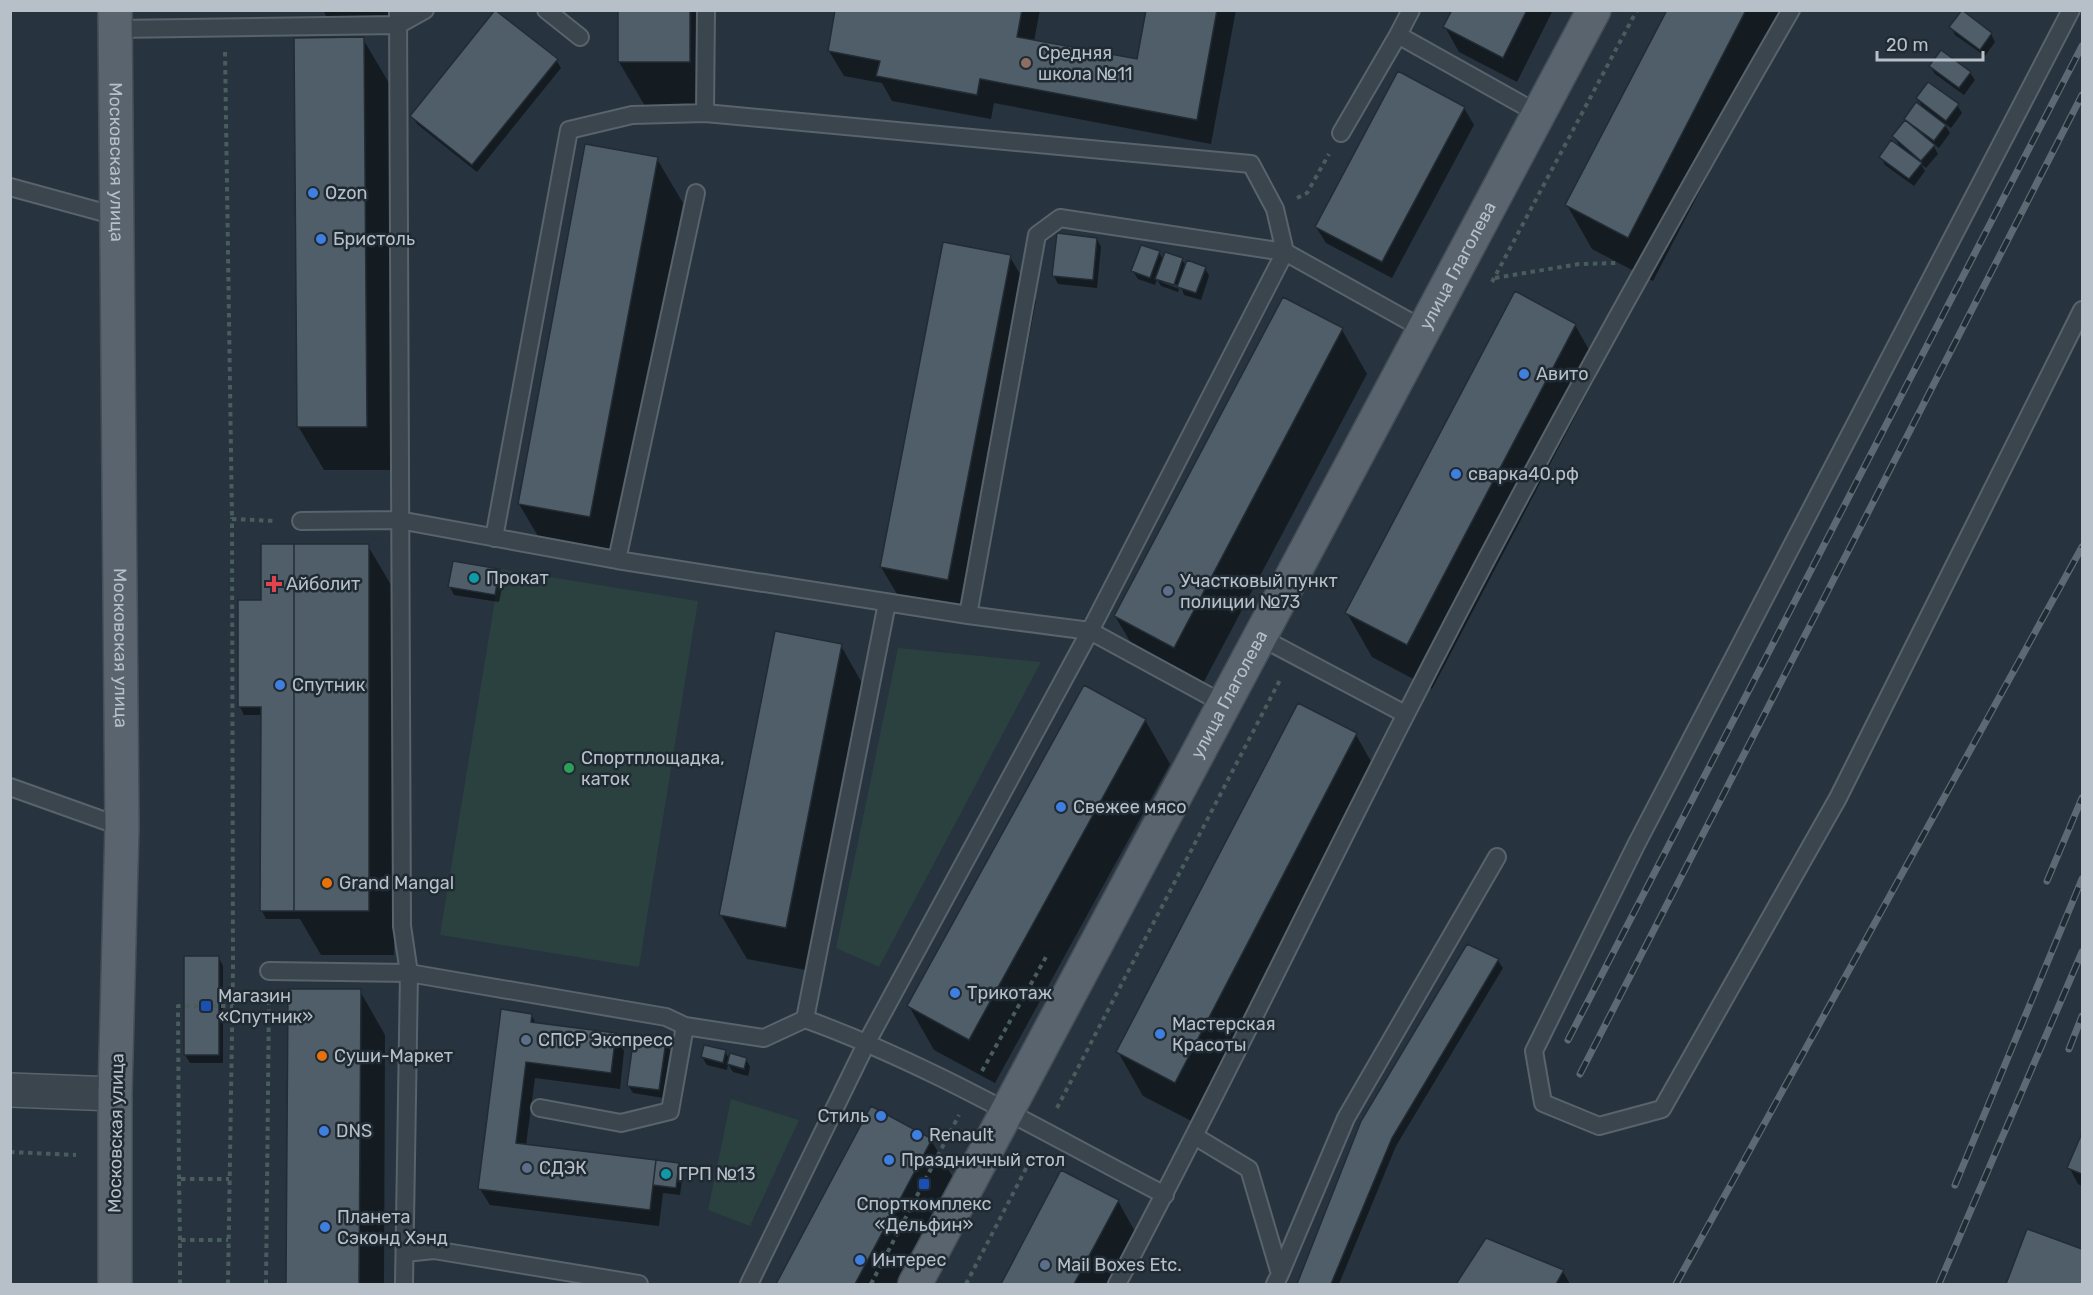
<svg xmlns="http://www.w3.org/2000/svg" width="2093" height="1295" font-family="Rubik,sans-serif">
<rect width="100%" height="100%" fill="#27333e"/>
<path fill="#2a4140" d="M500 569 698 601 639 967 440 935Z
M898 648 1041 662 879 967 836 948Z
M731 1099 799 1120 750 1226 708 1210Z"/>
<path fill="#0007" d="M323 10H407V27H332Z
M619 10H714V106H645L619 62Z
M876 10H1040L1034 41 1138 61 1148 10H1236L1211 144 994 103 991 119 892 101 882 83 844 76 829 51Z
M1453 10H1553L1517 82 1459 52 1445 27Z
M1668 10H1794L1653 281 1592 249 1567 205Z
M1951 27 1991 34 1995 42 1985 56 1955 35Z
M363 39 389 83 392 470H324L298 426Z
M556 60 561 68 477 172 417 124 412 116Z
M1930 66 1970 73 1975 80 1964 95 1935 74Z
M1399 73 1464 108 1474 125 1392 278 1326 243 1316 227Z
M1917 98 1957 105 1962 113 1951 128 1943 122 1950 133 1939 148 1932 143 1938 154 1926 168 1921 164 1925 171 1914 186 1885 165 1881 157 1901 149 1894 136 1916 104 1924 110Z
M657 159 683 203 615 560 545 548 519 504Z
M1097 239 1101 247 1097 288 1058 284 1054 276Z
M1159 252 1163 260H1182L1186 266 1205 268 1209 276 1201 300 1184 295 1181 286 1161 279V282L1179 289 1178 292 1161 286 1157 279 1155 285 1138 279 1133 271Z
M1010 257 1036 301 973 623 907 611 881 567Z
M1575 325 1600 369 1432 689 1372 657 1347 613Z
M1342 330 1367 374 1199 691 1141 660 1115 616Z
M368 546 394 590V955H321L300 919H266L262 911V715H244L240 707 262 602Z
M499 570 504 578 499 602 454 595 450 587Z
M841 646 866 690 811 971 747 959 721 915Z
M1145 720 1170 764 995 1083 934 1050 909 1006Z
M1356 735 1381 779 1201 1126 1143 1096 1118 1052Z
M1468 946 1498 961 1503 968 1396 1146 1339 1284H1299L1363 1122Z
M219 958 223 966V1063H190L185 1055Z
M289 991H360L385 1035 384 1284H288Z
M531 1015 537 1025 615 1035 624 1051 620 1089 535 1078 526 1145 678 1165 683 1173 680 1195 663 1193 659 1226 490 1205 480 1189Z
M665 1042 670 1050 663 1098 633 1093 628 1085Z
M725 1052 730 1060 746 1059 750 1067 748 1076 733 1072 728 1064 727 1070 707 1065 702 1057Z
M871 1108 931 1140 957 1184 904 1284H778Z
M2082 1137V1186L2078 1184 2069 1167Z
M1062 1172 1118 1201 1143 1246 1122 1284H1003Z
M2028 1231 2082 1251V1284H2008Z
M1486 1240 1563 1272 1570 1284H1457Z"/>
<path fill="#505e69" stroke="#222c35" stroke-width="1.5" d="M495 10 558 59 472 165 410 116Z
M618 10H690V62H618Z
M835 10H1022L1017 37 1137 59 1146 10H1217L1197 120 980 79 977 95 876 76 880 61 828 51Z
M1452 10H1527L1503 58 1443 27Z
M1667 10H1746L1628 238 1565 205Z
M1962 10 1992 33 1980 50 1949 27Z
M364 37 367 427H297L294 38Z
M1941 50 1971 72 1959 88 1929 66Z
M1398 71 1465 107 1382 262 1315 227Z
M1928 82 1959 104 1946 121 1916 98Z
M1916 102 1946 125 1934 141 1904 119Z
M1905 120 1935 145 1921 161 1892 136Z
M1891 140 1922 163 1909 179 1879 157Z
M585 144 658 157 590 517 518 504Z
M1057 233 1097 238 1093 280 1052 276Z
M943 242 1011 255 948 580 880 567Z
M1141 245 1160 251 1150 278 1131 271Z
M1165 252 1183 258 1174 285 1155 279Z
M1187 260 1206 267 1196 293 1177 287Z
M1515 291 1576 324 1407 645 1345 613Z
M1283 297 1343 328 1174 648 1114 616Z
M261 544H294V911H260L261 707H238V600H261Z
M294 544H369V911H294Z
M453 561 500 569 495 595 448 587Z
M775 631 842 644 786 928 719 915Z
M1084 685 1146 719 969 1040 907 1006Z
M1298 703 1357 733 1175 1083 1116 1052Z
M1467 944 1499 959 1392 1138 1331 1284H1297L1361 1121Z
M184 956H219V1055H184Z
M288 989H361L359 1284H286Z
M501 1009 532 1014 531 1022 616 1033 611 1073 526 1062 516 1143 656 1160 650 1210 478 1189Z
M634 1036 666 1041 659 1090 627 1086Z
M704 1045 726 1050 723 1063 701 1057Z
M730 1053 747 1058 744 1069 727 1064Z
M871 1106 932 1139 855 1284H776Z
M2082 1133V1174L2067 1168Z
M656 1160 679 1163 676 1188 653 1185Z
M1061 1170 1119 1200 1074 1284H1001Z
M2027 1229 2082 1249V1284H2006Z
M1486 1238 1564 1270 1556 1284H1456Z"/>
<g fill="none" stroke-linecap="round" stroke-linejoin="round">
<g stroke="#59636c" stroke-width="20">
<path id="service" d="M398 10 402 926 409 973 404 1284
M546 10 580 37
M2071 10 1636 845 1534 1051 1543 1103 1599 1126 1662 1109 1838 798 2082 310
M115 29 398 25 425 10
M1398 35 1411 10
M1341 133 1398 35 1539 114
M10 187 116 216
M301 521 399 520 617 560 968 615 1090 631 1285 252 1275 209 1251 164 705 113
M494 538 569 130 632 115 705 113 706 10
M617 560 696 193
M887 603 805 1019C930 1064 1046 1134 1165 1195
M968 615 1037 235 1060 218 1285 252 1423 329
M1260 637 1405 714
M10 787 122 827
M269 971 409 973 666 1017 685 1026 764 1038 805 1019
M540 1108 621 1123 670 1111 685 1026
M1196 1137 1249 1169 1280 1274 1275 1284
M405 1253 434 1250 639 1284
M1280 1274 1346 1118 1497 857
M749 1284 867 1042 1090 631 1224 704
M1117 1284C1217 1097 1308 905 1405 716 1527 477 1657 242 1791 10"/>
</g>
<g stroke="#59636c" stroke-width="36">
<path id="minor" d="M10 1090 115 1094"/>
</g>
<g stroke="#444e57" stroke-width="36">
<g id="primary">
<path id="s1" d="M115 10 122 827 115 1094V1284"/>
<path id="s2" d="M915 1284 1594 10"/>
</g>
</g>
<path stroke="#495d5d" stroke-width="4" stroke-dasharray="4.5 4.5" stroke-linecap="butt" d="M225 52 232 519
M1297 198 1307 193 1329 154
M1495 278 1579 264 1618 263
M1492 282 1637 10
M982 1071 1046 957
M1057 1108 1281 678
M10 1152 76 1155
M179 1179 178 1006H233
M180 1240 179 1179H229
M180 1284V1240H228
M228 1284 233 970 232 519 276 521
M266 1284 269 996
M871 1284 959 1115
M966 1284 1033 1155"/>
<use href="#service" stroke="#3b454e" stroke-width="16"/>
<use href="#minor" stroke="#3b454e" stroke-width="33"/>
<use href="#primary" stroke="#59646e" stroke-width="33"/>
<g stroke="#5d6975" stroke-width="7">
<path id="rail" d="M2047 881 2082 798
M1568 1040 2082 46
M2069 1049 2082 1016
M1580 1074 2082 95
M1955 1185 2082 879
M1676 1284 2082 547
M1939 1284 2082 952"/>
</g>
<use href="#rail" stroke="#202a33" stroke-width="4.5" stroke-dasharray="14" stroke-linecap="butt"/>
</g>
<circle fill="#8d6e63" stroke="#202a33" stroke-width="2" cx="1026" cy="63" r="6"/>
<g fill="#3f7fe0" stroke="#202a33" stroke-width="2">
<circle cx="313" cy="193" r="6"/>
<circle cx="321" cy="239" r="6"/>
<circle cx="1524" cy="374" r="6"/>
<circle cx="1456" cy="474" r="6"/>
<circle cx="280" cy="685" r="6"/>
<circle cx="1061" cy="807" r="6"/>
<circle cx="955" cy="993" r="6"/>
<circle cx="1160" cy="1034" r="6"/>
<circle cx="881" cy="1116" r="6"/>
<circle cx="324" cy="1131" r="6"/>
<circle cx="917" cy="1135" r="6"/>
<circle cx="889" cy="1160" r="6"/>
<circle cx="325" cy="1227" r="6"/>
<circle cx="860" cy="1260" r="6"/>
</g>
<g fill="#0f9aa8" stroke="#202a33" stroke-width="2">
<circle cx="474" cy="578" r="6"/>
<circle cx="666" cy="1174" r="6"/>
</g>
<path fill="#e0444e" stroke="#202a33" stroke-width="2" d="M271 575h6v6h6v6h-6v6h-6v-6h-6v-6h6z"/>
<g fill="#5c6f8a" stroke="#202a33" stroke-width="2">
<circle cx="1168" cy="591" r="6"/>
<circle cx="526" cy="1040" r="6"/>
<circle cx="527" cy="1168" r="6"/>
<circle cx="1045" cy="1265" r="6"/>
</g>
<circle fill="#2e9e5b" stroke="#202a33" stroke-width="2" cx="569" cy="768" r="6"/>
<g fill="#e8710a" stroke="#202a33" stroke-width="2">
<circle cx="327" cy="883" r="6"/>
<circle cx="322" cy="1056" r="6"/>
</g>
<g fill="#1a4fb4" stroke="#202a33" stroke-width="2">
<rect x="200" y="1000" width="12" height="12" rx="3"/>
<rect x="918" y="1178" width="12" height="12" rx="3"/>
</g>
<g text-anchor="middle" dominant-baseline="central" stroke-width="5" stroke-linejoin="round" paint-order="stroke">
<g font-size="18" fill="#b7c0c9" stroke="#202a33" text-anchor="start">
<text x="1038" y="53">Средняя<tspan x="1038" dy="21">школа №11</tspan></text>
<text x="325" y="193">Ozon</text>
<text x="333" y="239">Бристоль</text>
<text x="1536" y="374">Авито</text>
<text x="1468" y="474">сварка40.рф</text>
<text x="486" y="578">Прокат</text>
<text x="1180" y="581">Участковый пункт<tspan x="1180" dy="21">полиции №73</tspan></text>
<text x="286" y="584">Айболит</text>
<text x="292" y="685">Спутник</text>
<text x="581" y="758">Спортплощадка,<tspan x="581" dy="21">каток</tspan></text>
<text x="1073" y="807">Свежее мясо</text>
<text x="339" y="883">Grand Mangal</text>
<text x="967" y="993">Трикотаж</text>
<text x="218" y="996">Магазин<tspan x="218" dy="21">«Спутник»</tspan></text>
<text x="1172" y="1024">Мастерская<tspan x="1172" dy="21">Красоты</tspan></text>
<text x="538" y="1040">СПСР Экспресс</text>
<text x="334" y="1056">Суши-Маркет</text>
<text x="869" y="1116" text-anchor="end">Стиль</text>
<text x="336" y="1131">DNS</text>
<text x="929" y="1135">Renault</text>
<text x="901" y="1160">Праздничный стол</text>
<text x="539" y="1168">СДЭК</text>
<text x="678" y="1174">ГРП №13</text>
<text x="924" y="1204" text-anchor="middle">Спорткомплекс<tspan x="924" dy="21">«Дельфин»</tspan></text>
<text x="337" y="1217">Планета<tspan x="337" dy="21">Сэконд Хэнд</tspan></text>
<text x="872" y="1260">Интерес</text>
<text x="1057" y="1265">Mail Boxes Etc.</text>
</g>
<g font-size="18" fill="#b7c0c9" stroke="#202a33">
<text stroke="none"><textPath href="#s1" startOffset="152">Московская улица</textPath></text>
<text stroke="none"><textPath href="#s2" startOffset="1154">улица Глаголева</textPath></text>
<text stroke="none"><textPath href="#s1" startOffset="638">Московская улица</textPath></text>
<text stroke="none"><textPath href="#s2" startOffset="668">улица Глаголева</textPath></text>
<text transform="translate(116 1133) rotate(-89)">Московская улица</text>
</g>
</g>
<rect width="2093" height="1295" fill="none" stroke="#b7c0c9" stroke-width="24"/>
<path d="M1877 51v9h106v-9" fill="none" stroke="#b7c0c9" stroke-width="3"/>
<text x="1886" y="51" font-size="18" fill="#b7c0c9" stroke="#202a33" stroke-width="4.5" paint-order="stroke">20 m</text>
</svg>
